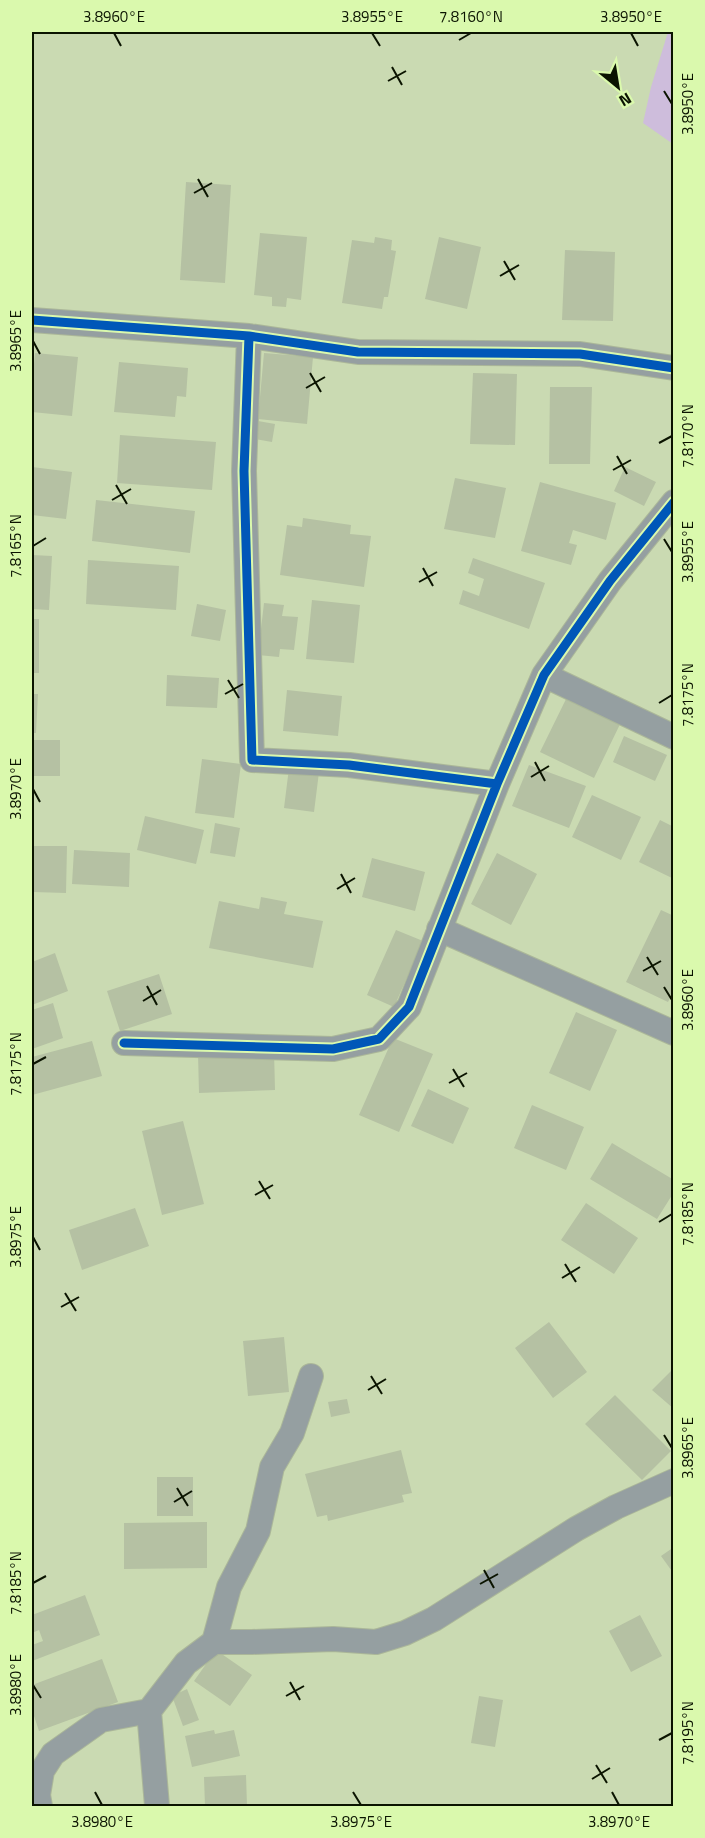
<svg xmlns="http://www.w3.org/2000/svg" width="705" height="1838" font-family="'Titillium Web',sans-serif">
<rect width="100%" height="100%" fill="#cadab2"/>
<path fill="#cebddc" d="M668 32H674L673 144 643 123 651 87Z"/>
<path fill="#b5c1a3" d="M186 182 231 185 225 283 180 280Z
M260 233 307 237 301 300 287 298 286 307 272 306V297L254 295Z
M375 237 392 240 391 250 396 251 388 297H384L382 309 342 303 352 240 374 243Z
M439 237 481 247 467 309 425 299Z
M565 250 615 252 613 321 562 320Z
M35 353 78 357 72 416 32 412V386Z
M264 353 313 357 307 424 258 419Z
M119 362 188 368 186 397 177 396 175 417 114 412Z
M473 373 517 374 515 445 470 444Z
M550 387H592L590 464H549Z
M258 421 275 424 272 442 255 439Z
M120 435 216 442 212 490 117 483Z
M32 467 72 472 66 519 32 515Z
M625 467 656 482 644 506 614 491Z
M455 478 506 488 495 538 444 529Z
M540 482 616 503 606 540 573 530 569 543 577 545 571 565 521 551Z
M96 500 195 511 190 553 92 541Z
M303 518 351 525 350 534 371 536 364 587 280 575 287 525 302 527Z
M32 555 52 556 49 610 32 609Z
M473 558 545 583 529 629 459 604 463 590 479 596 484 579 468 573Z
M88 560 179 566 176 610 86 604Z
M312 600 360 605 354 663 306 659Z
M264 603 284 605 282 616 298 617 294 650 280 649 279 657 258 655Z
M197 604 226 610 220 641 191 636Z
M32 619H39V673H32Z
M167 675 219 678 217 708 166 706Z
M287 690 342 696 338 736 283 731Z
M569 693 623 718 594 778 540 752Z
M32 694H38L36 733H32Z
M624 736 667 755 655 781 613 762Z
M32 740H60V776H32Z
M202 759 241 764 234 818 195 813Z
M529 765 586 786 569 828 512 806Z
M289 768 319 772 314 812 284 808Z
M592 795 641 817 621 860 572 837Z
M145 816 204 830 196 864 137 850Z
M660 820 674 827V879L639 862Z
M215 823 240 828 235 857 210 853Z
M34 846H67L66 893 33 892Z
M74 850 130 853 129 887 72 884Z
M497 853 537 874 511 925 471 904Z
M372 858 425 872 415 911 362 897Z
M261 897 287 902 284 914 323 921 313 968 209 948 219 901 259 909Z
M661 910 674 916V990L668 1002 626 982Z
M396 930 423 941 394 1007 367 995Z
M55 953 68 991 32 1005V962Z
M159 974 172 1014 120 1031 107 991Z
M53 1003 63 1038 32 1049V1010Z
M576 1012 617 1030 590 1091 549 1073Z
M393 1038 433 1054 399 1132 359 1115Z
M92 1041 102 1076 32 1095V1057Z
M274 1051 275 1090 199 1093 198 1053Z
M428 1089 469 1108 453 1144 411 1126Z
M532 1105 584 1127 566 1170 514 1148Z
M183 1121 204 1204 162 1215 142 1131Z
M612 1143 674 1180V1192L657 1219 590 1179Z
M586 1203 638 1238 614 1274 561 1240Z
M135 1208 149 1246 82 1270 69 1230Z
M549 1322 587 1372 553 1398 515 1348Z
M284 1337 289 1392 248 1396 243 1341Z
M674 1368V1409L652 1390Z
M615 1395 671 1451 642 1480 585 1424Z
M347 1399 350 1413 331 1417 328 1402Z
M401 1450 412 1493 402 1495 404 1502 328 1521 327 1515 317 1517 305 1474Z
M157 1477H193V1516H157Z
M207 1522V1568L124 1569V1523Z
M674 1547V1574L661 1556Z
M85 1595 100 1635 32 1661V1645L43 1641 39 1630 32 1633V1615Z
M640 1615 662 1656 631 1672 609 1631Z
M216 1650 252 1675 230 1706 194 1681Z
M102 1659 118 1702 39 1731 32 1710V1685Z
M187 1689 199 1720 183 1726 172 1696Z
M479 1696 503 1700 495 1747 471 1743Z
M214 1730 215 1734 234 1730 240 1756 192 1767 185 1736Z
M246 1775 247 1806H205L204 1777Z"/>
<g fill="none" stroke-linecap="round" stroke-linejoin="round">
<g stroke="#abb799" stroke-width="26">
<path id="street" d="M32 320 249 336 358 352 580 354 674 368
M249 336 244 471 252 760 349 765 497 784
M544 675 674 737
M439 929 674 1033
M124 1043 333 1049 379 1039 409 1007 497 784 544 675 610 581 674 502
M214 1642H252L333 1639 376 1642 405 1633 434 1619 576 1529 616 1507 674 1481
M40 1806 38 1795 42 1771 53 1754 101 1720 149 1711
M157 1806 149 1711 186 1663 214 1642 229 1587 258 1531 272 1467 292 1433 311 1376"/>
</g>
<use href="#street" stroke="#959fa1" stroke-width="24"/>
<g stroke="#daf9ad" stroke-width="13">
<path id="cycleway" d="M32 320 249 336 358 352 580 354 674 368
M249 336 244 471 252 760 349 765 497 784
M124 1043 333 1049 379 1039 409 1007 497 784 544 675 610 581 674 502"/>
</g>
<use href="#cycleway" stroke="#0057b8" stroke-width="9"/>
</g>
<path fill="none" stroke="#0b1400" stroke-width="2" d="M114 33 121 46M372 33 380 46M631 33 638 46M459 40 471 33M392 67 402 85M388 81 406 71M664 91 672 104M198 179 208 197M194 193 212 183M504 261 515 280M500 276 519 265M33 341 40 354M310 373 321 392M306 388 325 377M659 443 672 436M617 456 627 474M613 470 631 460M116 485 127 504M112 500 131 489M664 539 672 552M33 546 46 538M423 568 433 586M419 582 437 572M228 680 239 698M225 694 243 684M659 703 672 695M535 762 545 781M531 777 549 766M33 789 40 802M341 874 351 893M337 889 355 878M647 957 658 975M643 971 661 961M147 986 157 1005M664 987 672 1000M143 1001 161 990M33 1064 46 1057M453 1069 464 1087M449 1083 467 1073M259 1181 270 1199M255 1195 273 1185M659 1222 672 1214M33 1237 40 1250M565 1264 576 1282M562 1278 580 1267M65 1293 76 1311M61 1307 79 1297M371 1376 382 1394M368 1390 386 1379M664 1435 672 1448M177 1488 188 1506M174 1502 192 1491M484 1570 494 1588M33 1583 46 1576M480 1584 498 1574M290 1682 300 1700M33 1685 41 1698M286 1696 304 1686M659 1740 672 1733M596 1765 607 1783M592 1779 610 1768M95 1792 102 1805M353 1792 361 1805M612 1792 619 1805"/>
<rect width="705" height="1838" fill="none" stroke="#daf9ad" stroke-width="66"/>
<g transform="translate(618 87) rotate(150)" stroke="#daf9ad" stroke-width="4.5" paint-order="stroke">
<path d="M0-4.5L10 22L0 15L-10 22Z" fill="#0b1400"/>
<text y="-9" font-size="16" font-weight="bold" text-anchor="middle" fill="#0b1400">N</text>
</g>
<rect x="33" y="33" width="639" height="1772" fill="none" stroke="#0b1400" stroke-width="2"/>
<g font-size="15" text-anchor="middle" fill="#0b1400">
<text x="114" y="22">3.8960°E</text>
<text x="372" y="22">3.8955°E</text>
<text x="471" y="22">7.8160°N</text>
<text x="631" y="22">3.8950°E</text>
<text transform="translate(688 104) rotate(-90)" y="5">3.8950°E</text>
<text transform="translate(16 341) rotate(-90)" y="5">3.8965°E</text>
<text transform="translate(688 436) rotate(-90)" y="5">7.8170°N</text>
<text transform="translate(16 546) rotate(-90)" y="5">7.8165°N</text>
<text transform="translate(688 552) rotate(-90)" y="5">3.8955°E</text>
<text transform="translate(688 695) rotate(-90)" y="5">7.8175°N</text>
<text transform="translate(16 789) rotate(-90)" y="5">3.8970°E</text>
<text transform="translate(688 1000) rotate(-90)" y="5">3.8960°E</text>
<text transform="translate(16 1064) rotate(-90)" y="5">7.8175°N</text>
<text transform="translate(688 1214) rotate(-90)" y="5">7.8185°N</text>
<text transform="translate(16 1237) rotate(-90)" y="5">3.8975°E</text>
<text transform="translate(688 1448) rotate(-90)" y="5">3.8965°E</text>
<text transform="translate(16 1583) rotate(-90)" y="5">7.8185°N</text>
<text transform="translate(16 1685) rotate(-90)" y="5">3.8980°E</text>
<text transform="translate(688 1733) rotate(-90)" y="5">7.8195°N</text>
<text x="102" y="1827">3.8980°E</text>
<text x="361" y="1827">3.8975°E</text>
<text x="619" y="1827">3.8970°E</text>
</g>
</svg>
